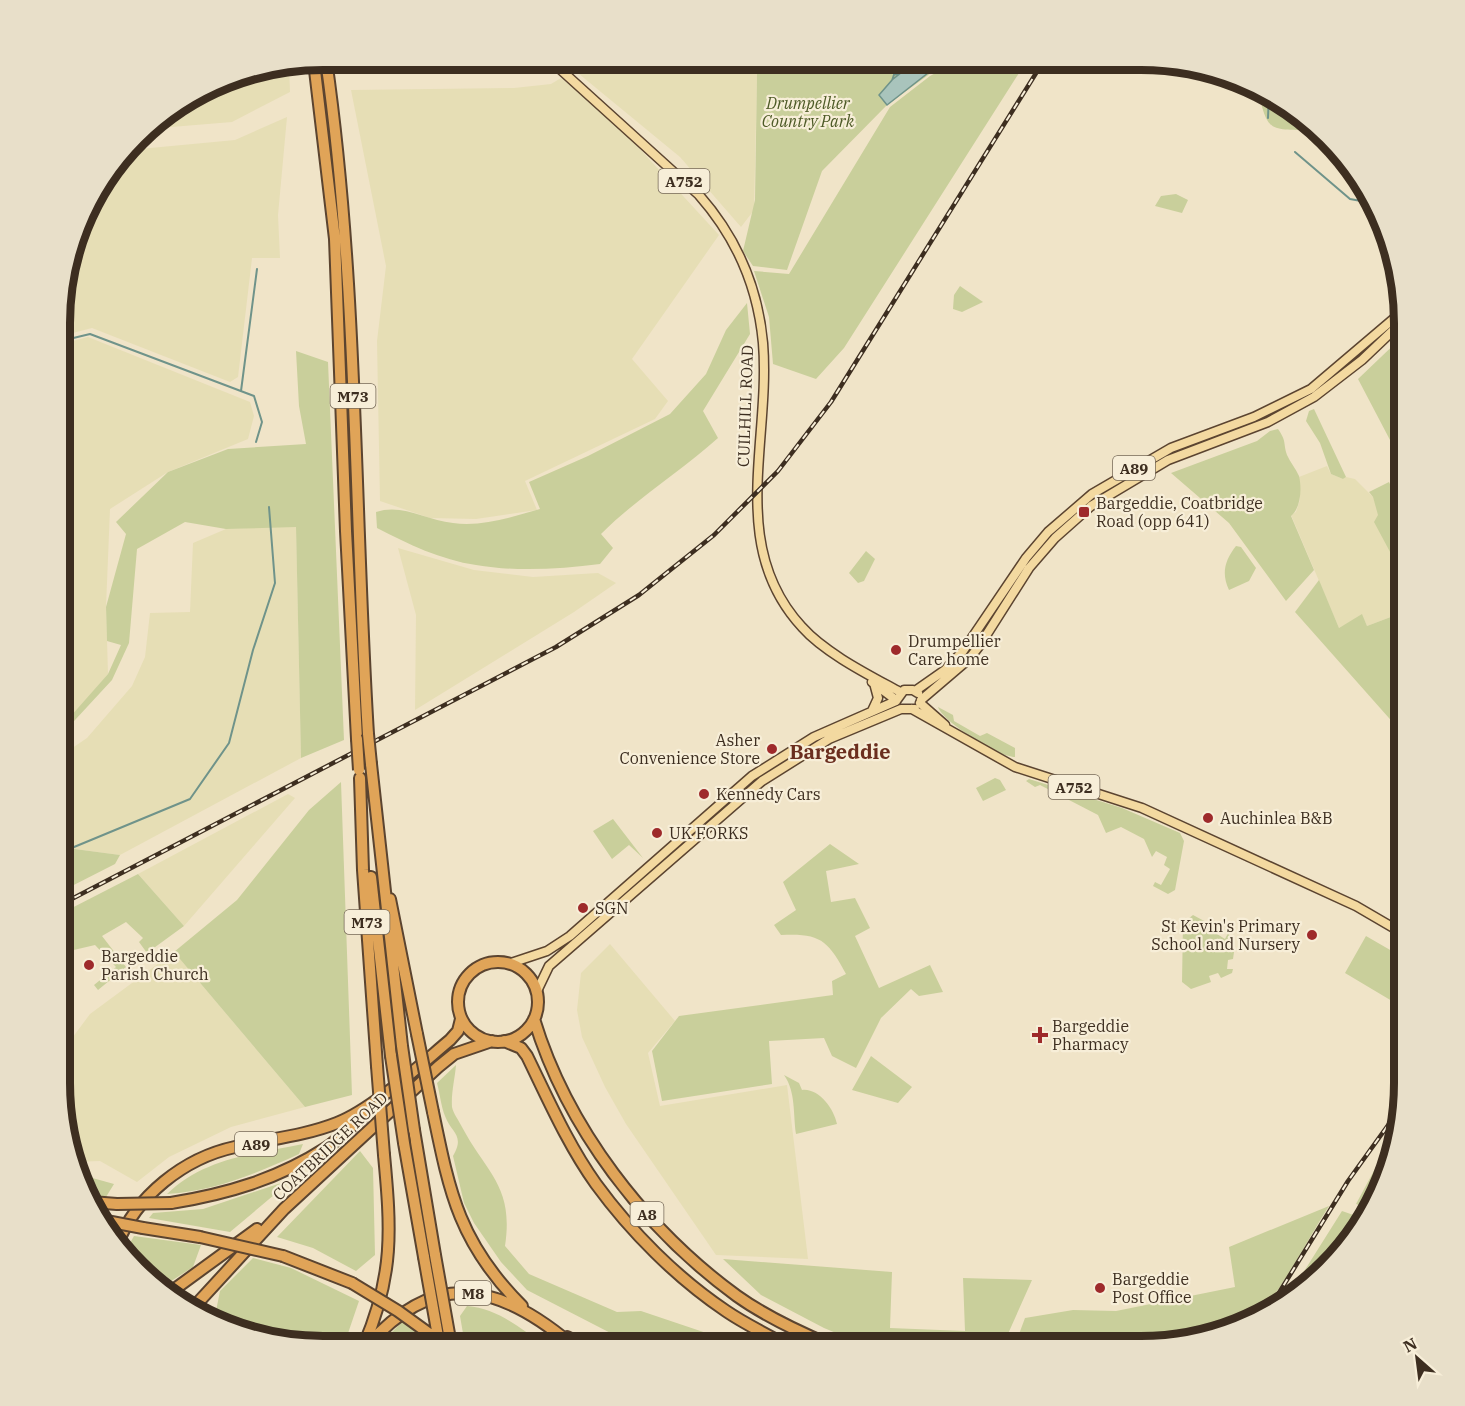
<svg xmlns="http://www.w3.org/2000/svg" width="1465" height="1406" font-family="'IBM Plex Serif',serif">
<rect width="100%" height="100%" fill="#f0e4c8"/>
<path fill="#e6deb5" d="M575 61H760L757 74 754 210 741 227 680 157 573 69Z
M289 66 290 92 232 122 147 129 238 74Z
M561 78 614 121 719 235 632 359 668 401 655 419 525 481 537 510 476 519 430 518 380 501 377 341 386 266 351 90 514 88 551 84Z
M287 117 278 215 280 258H252L238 377 230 382 92 328 65 335V272L95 192 129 150 235 140Z
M88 337 250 402 254 416 248 439 168 472 110 509 106 607 108 674 69 720 63 724 65 343Z
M1327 466 1331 474 1343 479 1346 477 1355 479 1373 497 1404 578V581L1396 586 1404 602V612L1367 626 1362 615 1339 628 1291 515 1296 512 1300 500 1299 477Z
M296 526 301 758 120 855 67 848 62 852V755L87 738 132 686 145 657 150 613 190 612 193 543 226 529Z
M398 548 474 570 533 577 598 573 616 583 574 612 415 710 416 615Z
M288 794 295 798 184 926 138 874Z
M610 944 675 1021 648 1053 660 1106 787 1085 808 1259 716 1255 626 1124 605 1087 582 1037 577 1010 581 973Z
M174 952 305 1107 231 1127 169 1157 137 1182 100 1161 75 1162 61 1099V1053L90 1014Z"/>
<path fill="#c9cf9b" d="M336 60H429L430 62 415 64 413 68 338 70Z
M760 61 946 62 887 105 822 171 787 270 753 266 743 251 755 200 757 74Z
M956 62H1026L844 348 816 379 773 364 769 317 754 271 789 274 890 107 930 76Z
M1258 90 1273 95 1314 131C1271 128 1268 136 1258 90Z
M1176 194 1188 200 1182 213 1155 206 1161 196Z
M960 286 983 302 962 312 953 309 954 295Z
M747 303 750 334 703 411 718 438C680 472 637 498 601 534L613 548 600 564C560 569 516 572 476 565 441 560 408 544 377 528L376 512C402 503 426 520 453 523 482 527 512 517 540 509L529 482 588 456 670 414 706 374 726 330Z
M1404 335V438L1390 440 1358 379Z
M296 351 328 362 344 740 301 758 296 527 226 529 185 522 137 549 129 643 112 680 63 733V725L108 674 121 645 107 641 106 607 126 534 116 522 168 472 228 449 306 444 299 406Z
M1314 409 1346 477 1343 479 1331 474 1320 443 1306 421 1309 411Z
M1278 429C1287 442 1283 443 1287 455 1290 462 1296 469 1299 476 1302 488 1301 508 1291 516L1314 570 1286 601 1229 523 1171 473 1257 441 1270 431Z
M1389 482 1400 505 1404 504V578L1374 522 1378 515 1373 497 1369 492Z
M1236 546 1241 547 1256 568 1249 581 1229 590C1221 573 1225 560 1236 546Z
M866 551 875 559 864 581 858 583 849 573Z
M1319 580 1339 628 1362 614 1367 626 1404 612V735L1295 612Z
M938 707 953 715 954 721 980 736 987 733 1015 748V757C999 757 943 722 938 707Z
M995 778 1000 780 1006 790 983 801 976 788Z
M1029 779 1122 808 1180 833 1184 841 1175 890 1168 894 1153 886 1155 882 1161 885 1170 869 1164 865 1167 857 1156 851 1152 857 1144 839 1121 827 1106 833 1098 815 1040 785 1035 787 1026 781Z
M341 782 352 1095 305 1107 174 952 237 900 309 810Z
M613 819 643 858 629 845 612 859 593 831Z
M830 844 859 864 826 871 831 902 855 898 870 928 855 936 879 988 930 965 943 992 919 996 911 989 881 1018 856 1068 832 1056 824 1038 769 1041 772 1084 662 1101 652 1051 679 1016 833 995 832 981 846 974C828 940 820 933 781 935L774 925 796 910 783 882Z
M67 848 120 855 115 864 62 891V852Z
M138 874 184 926 147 953 139 942 143 938 126 922 102 936 126 967 98 990 94 985 116 967 95 945 61 953 62 913Z
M1193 915 1219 929 1217 934 1225 939 1228 933 1234 941 1229 942 1228 951 1234 952 1233 959 1228 960 1227 969H1233L1232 973 1221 978 1218 973 1209 976 1211 982 1191 989 1182 982 1183 923Z
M1366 936 1404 958V992L1397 1004 1345 973Z
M871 1056 912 1087 898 1103 852 1090Z
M456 1065C455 1078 451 1093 452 1107 453 1113 459 1121 462 1127 487 1174 514 1186 505 1246L529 1274 617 1312 641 1311 742 1345H648L626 1341 527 1290 501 1262 474 1223 464 1203 453 1156C465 1135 452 1134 445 1116 441 1106 440 1094 437 1083Z
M784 1075 799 1083 802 1090C819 1088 834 1109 837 1124L796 1134C793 1114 796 1092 784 1075Z
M1397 1128 1378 1199 1370 1209 1356 1204Z
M303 1144 299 1154C255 1174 215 1191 167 1194 204 1158 253 1154 303 1144Z
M360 1151 373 1168 375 1255 356 1271 313 1248 277 1237Z
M78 1174 114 1184 106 1197 86 1194Z
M293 1179 230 1232 149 1218 153 1213 203 1209Z
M1329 1206C1309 1237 1284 1287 1260 1313 1222 1354 1070 1345 1015 1345L1025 1318 1073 1310 1116 1311 1235 1287 1229 1247Z
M1342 1211 1362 1218 1302 1291 1286 1300Z
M134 1236 201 1245 193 1267 165 1285 125 1252Z
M253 1258 291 1268 359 1301 344 1345 301 1344 214 1321 220 1291Z
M723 1259 892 1272 890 1328 965 1331 963 1278 1032 1280 1003 1345H865L824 1328 761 1295Z
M467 1306C497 1308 520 1328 544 1345H465L460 1316Z
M403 1321 430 1342V1345H379Z"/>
<path fill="#a9c4bc" stroke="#6f938a" stroke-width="1.5" d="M915 62H942L887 105 879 95 892 80 894 74 891 71 895 68 894 74H899L894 75 893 79Z"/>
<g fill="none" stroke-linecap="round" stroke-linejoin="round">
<path stroke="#6f938a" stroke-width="2" d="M1268 118 1269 94
M1295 152 1350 199 1372 203
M65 340 90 334 254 396 262 422 256 442
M241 391 257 269
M62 852 190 799 229 743 253 650 275 583 269 507"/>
<g stroke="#5b4430" stroke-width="11">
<path id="primary" d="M551 61 699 195C736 237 758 288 763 343 771 440 727 546 802 627 825 653 869 675 900 692
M872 682 896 700
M915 691 945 670 963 651 1026 558 1048 532 1092 494 1171 448 1254 417 1311 389 1404 310
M921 700 969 659 980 645 1029 568 1055 538 1091 506 1168 460 1268 422 1314 397 1362 360 1404 320
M896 701 904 690H913L918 693
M920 703 945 725
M912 709 1015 767 1142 808 1356 906 1404 934
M872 711 878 698 874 683
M511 963 547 951 570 936 752 776 814 737 896 701
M537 991 549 966 762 781 829 739 901 709H915"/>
</g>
<g stroke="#5b4430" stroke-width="14">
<path id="highway" d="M326 60C358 283 354 509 368 734
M314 62 335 239 346 531 357 739
M371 764 402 1046
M360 778 363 870 377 1066
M371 877 391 1056
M390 899 417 1034
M458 1002a40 40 0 1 1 80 0a40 40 0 1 1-80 0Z
M534 1019C567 1128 645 1229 737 1296 765 1316 799 1332 830 1345
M504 1041 521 1048 527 1056C548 1099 568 1145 596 1184 631 1232 677 1278 726 1311 745 1324 766 1334 786 1345
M433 1112C450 1195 460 1244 522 1306
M414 1130 435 1255
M404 1143 424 1257
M91 1202 117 1204
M171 1203C227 1194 278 1179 326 1148 340 1139 352 1125 364 1115
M143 1228 200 1237
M117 1245C136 1196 184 1158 235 1147 269 1139 304 1136 337 1123 373 1109 420 1065 450 1040L458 1031 461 1019
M283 1256 352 1283
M172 1291 257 1229
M193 1308 284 1209 438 1067 454 1054 492 1041
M567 1337 584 1345
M364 1345C394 1275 391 1229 384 1155
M368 1345C436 1268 500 1284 572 1345"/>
</g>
<use href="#primary" stroke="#f3d9a0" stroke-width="8"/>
<use href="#highway" stroke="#e0a458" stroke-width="10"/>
<g stroke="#3d2e20" stroke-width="4.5">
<path id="rail" d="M62 904 556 647 639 595 714 535 778 471 831 402 1043 62
M1269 1309 1348 1181 1404 1103"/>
</g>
<use href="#rail" stroke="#f7eed8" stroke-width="2" stroke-dasharray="7" stroke-linecap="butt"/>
<g stroke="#5b4430" stroke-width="14" stroke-linecap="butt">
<path id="highway-bridge" d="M368 734 371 764
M357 739 359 770
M417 1034 433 1112
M402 1046 414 1130
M391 1056 404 1143
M377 1066 384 1155
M117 1204 171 1203
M101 1220 143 1228
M200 1237 283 1256
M435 1255 451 1345
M424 1257 439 1342
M352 1283 398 1311 445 1345"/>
</g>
<use href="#highway-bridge" stroke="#e0a458" stroke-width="10"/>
</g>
<g fill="#9e2a2b" stroke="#f7eed8" stroke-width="2">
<rect x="1078" y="506" width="12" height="12" rx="3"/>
<circle cx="896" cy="650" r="6"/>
<circle cx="772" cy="749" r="6"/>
<circle cx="704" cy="794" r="6"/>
<circle cx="1208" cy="818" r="6"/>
<circle cx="657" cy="833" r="6"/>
<circle cx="583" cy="908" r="6"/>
<circle cx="1312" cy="935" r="6"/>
<circle cx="89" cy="965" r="6"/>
<path d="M1037 1026h6v6h6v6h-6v6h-6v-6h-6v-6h6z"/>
<circle cx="1100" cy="1288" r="6"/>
</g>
<g text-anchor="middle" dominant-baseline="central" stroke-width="4.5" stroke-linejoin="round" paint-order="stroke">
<g fill="#f7eed8" stroke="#756857" stroke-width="1.5">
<rect x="658.5" y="169" width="51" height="24" rx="4.5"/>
<rect x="330.5" y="384" width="45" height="24" rx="4.5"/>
<rect x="1113" y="456" width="42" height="24" rx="4.5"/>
<rect x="1048.5" y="775" width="51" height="24" rx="4.5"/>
<rect x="344.5" y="910" width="45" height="24" rx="4.5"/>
<rect x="235" y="1132" width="42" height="24" rx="4.5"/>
<rect x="630.5" y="1202" width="33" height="24" rx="4.5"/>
<rect x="455" y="1281" width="36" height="24" rx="4.5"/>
</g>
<g font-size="15" font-weight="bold" fill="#3d2e20">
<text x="684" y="181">A752</text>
<text x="353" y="396">M73</text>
<text x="1134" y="468">A89</text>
<text x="1074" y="787">A752</text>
<text x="367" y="922">M73</text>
<text x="256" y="1144">A89</text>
<text x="647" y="1214">A8</text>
<text x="473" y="1293">M8</text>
</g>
<g font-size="16" font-style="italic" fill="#4d5a26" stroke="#f7eed8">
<text x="808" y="103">Drumpellier<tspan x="808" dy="18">Country Park</tspan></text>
</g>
<g font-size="16" fill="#3d2e20" stroke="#f7eed8">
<text transform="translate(745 406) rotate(-88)">CUILHILL ROAD</text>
<text transform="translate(330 1146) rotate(-43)">COATBRIDGE ROAD</text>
</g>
<g font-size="16" fill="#3d2e20" stroke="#f7eed8" text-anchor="start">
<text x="1096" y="503">Bargeddie, Coatbridge<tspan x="1096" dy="18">Road (opp 641)</tspan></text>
<text x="908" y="641">Drumpellier<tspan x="908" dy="18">Care home</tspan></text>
<text x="760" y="740" text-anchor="end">Asher<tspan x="760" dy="18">Convenience Store</tspan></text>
<text x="716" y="794">Kennedy Cars</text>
<text x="1220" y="818">Auchinlea B&amp;B</text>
<text x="669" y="833">UK FORKS</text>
<text x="595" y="908">SGN</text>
<text x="1300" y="926" text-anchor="end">St Kevin's Primary<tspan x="1300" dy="18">School and Nursery</tspan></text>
<text x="101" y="956">Bargeddie<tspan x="101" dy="18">Parish Church</tspan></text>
<text x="1052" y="1026">Bargeddie<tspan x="1052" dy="18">Pharmacy</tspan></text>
<text x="1112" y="1279">Bargeddie<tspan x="1112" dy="18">Post Office</tspan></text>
</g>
<g font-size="20" font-weight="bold" fill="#6b2e1e" stroke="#f7eed8">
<text x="840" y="751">Bargeddie</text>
</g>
</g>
<path d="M0 0H1465V1406H0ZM323 70H1141A253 253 0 0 1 1394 323V1083A253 253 0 0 1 1141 1336H323A253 253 0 0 1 70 1083V323A253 253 0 0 1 323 70Z" fill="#e8dfc9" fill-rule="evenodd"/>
<path fill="none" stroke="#3d2e20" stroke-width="8" d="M323 70H1141A253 253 0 0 1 1394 323V1083A253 253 0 0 1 1141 1336H323A253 253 0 0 1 70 1083V323A253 253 0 0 1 323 70Z"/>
<g transform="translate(1417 1358) rotate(332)" stroke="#f7eed8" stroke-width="4.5" paint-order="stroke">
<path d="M0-4.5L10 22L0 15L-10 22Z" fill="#3d2e20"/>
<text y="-9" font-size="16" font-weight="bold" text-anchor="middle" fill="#3d2e20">N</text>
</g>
</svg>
